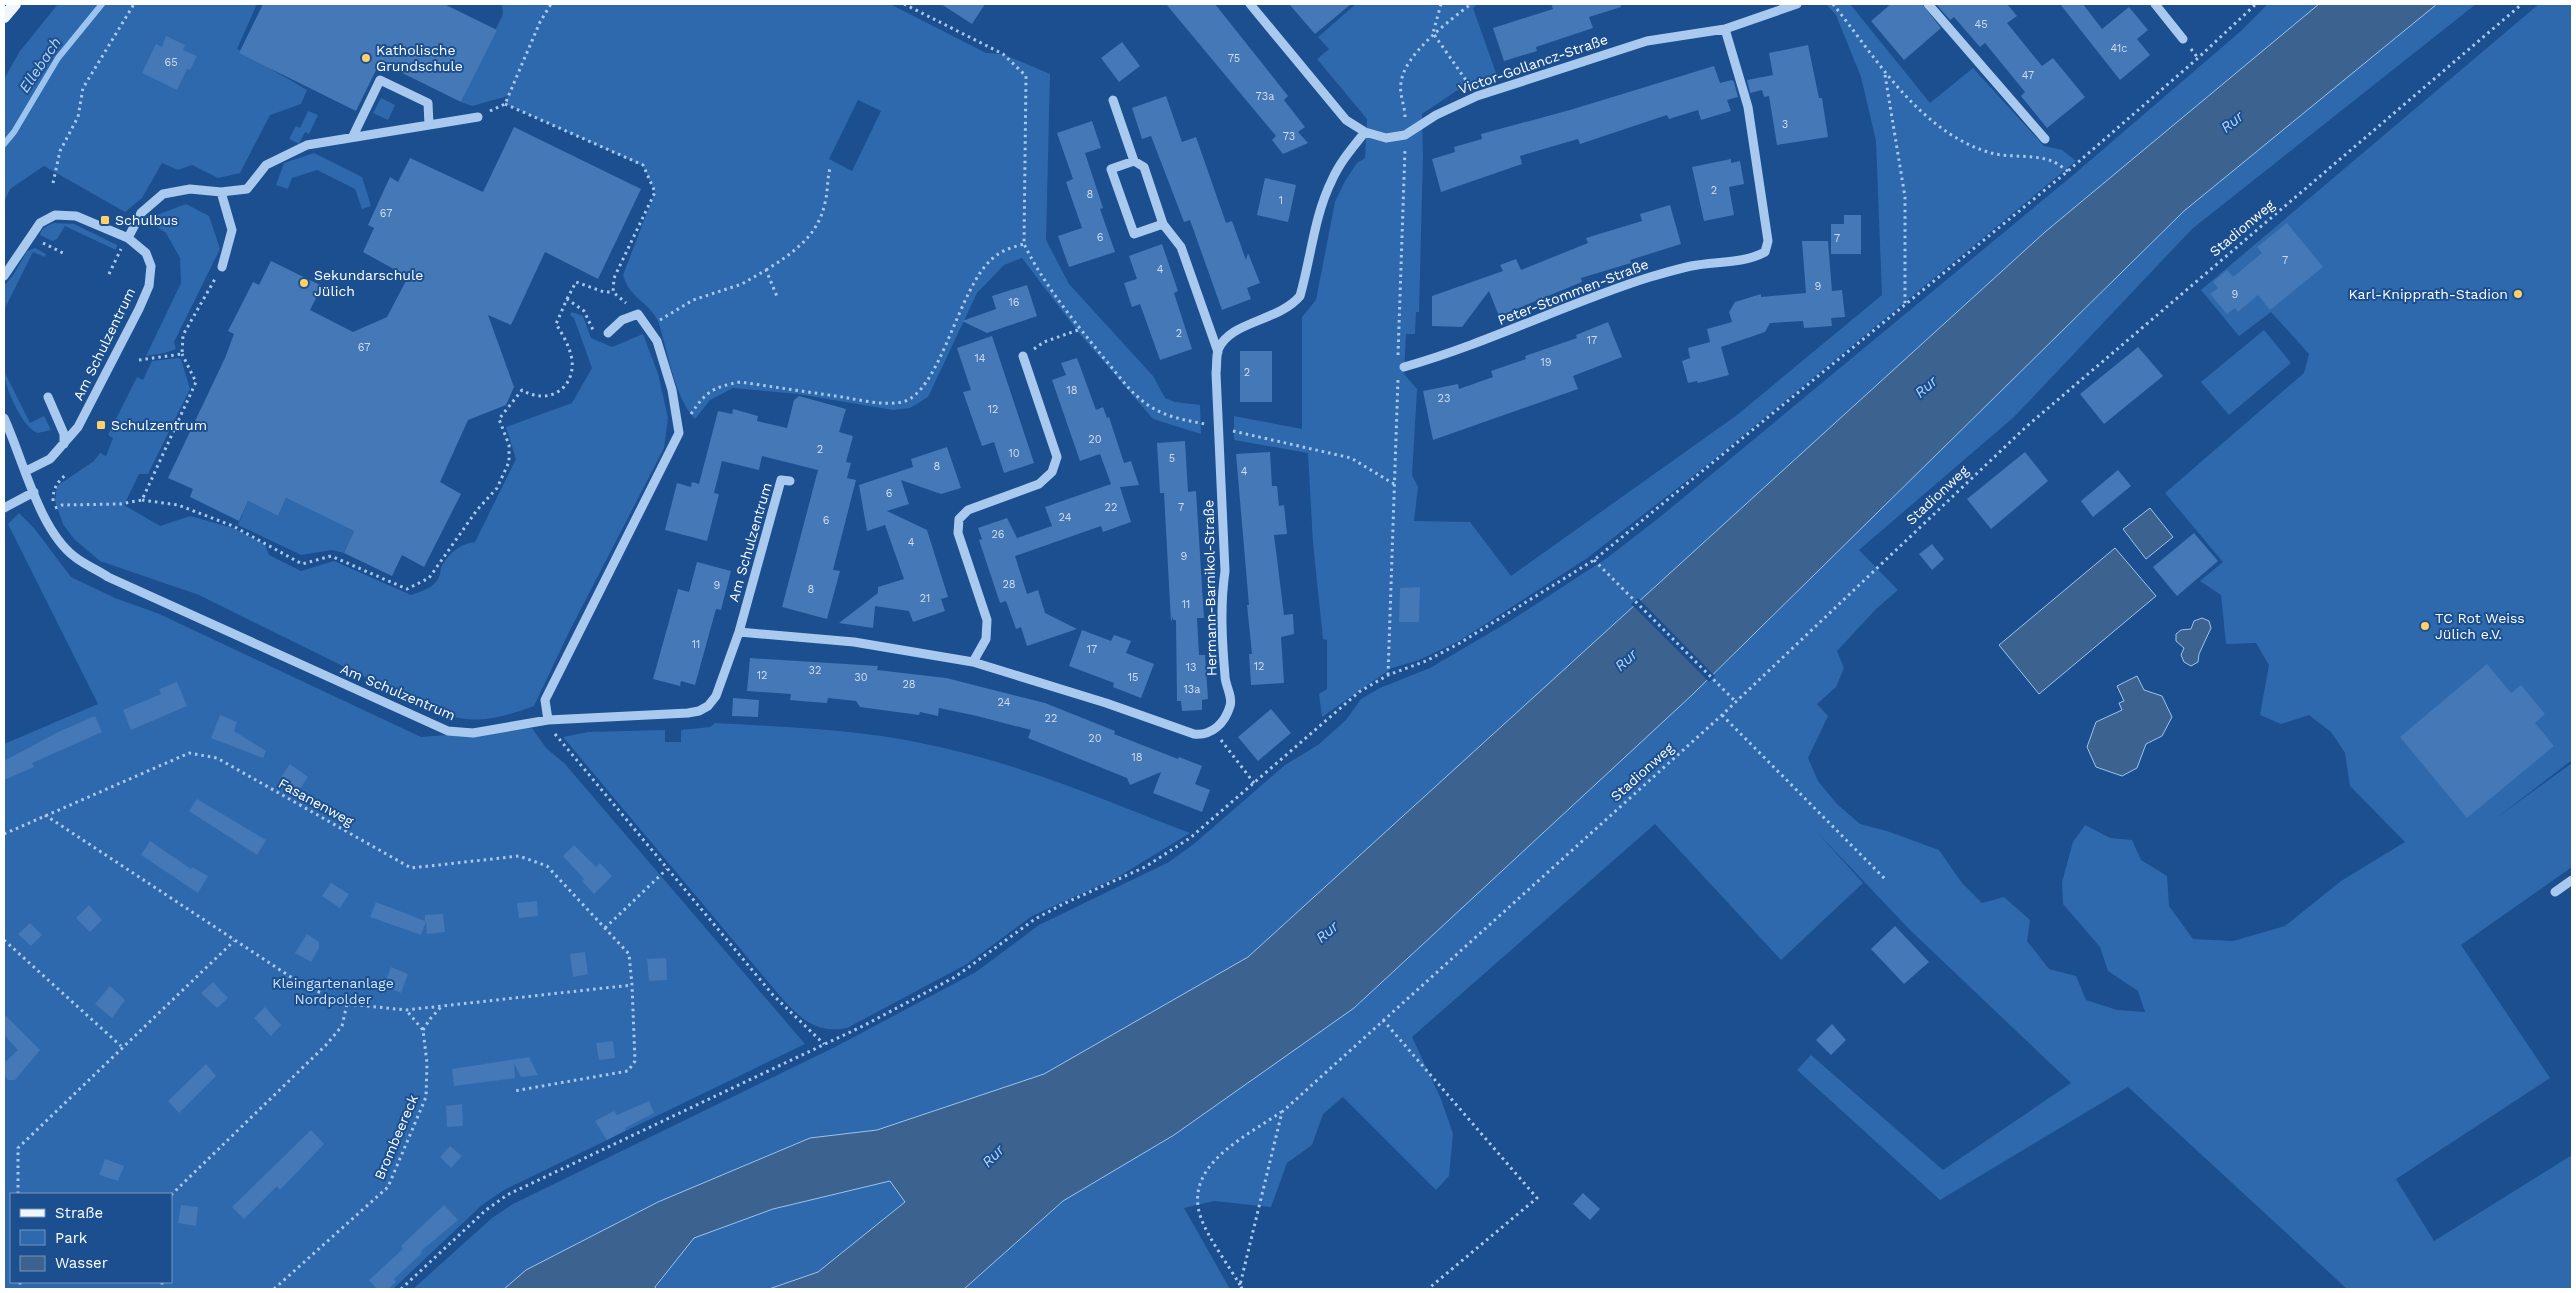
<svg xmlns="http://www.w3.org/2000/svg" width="2576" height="1293" font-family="'Work Sans',sans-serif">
<rect width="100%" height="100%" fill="#1b4f8f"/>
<path fill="#2e69ad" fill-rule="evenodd" d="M58 4H257L237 49 307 90 301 104 270 115 240 173 218 178 192 165 178 170 162 163 142 198 125 212 44 166 10 189 4 202V79L20 51Z
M502 4H890L986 53 1003 54 1050 74 1046 240 1069 284 1153 376 1165 398 1175 402 1200 405 1201 434 1153 419 1079 333 1022 258 1004 265 977 293 928 397 910 408 893 410 798 394 733 388 710 400 695 419C674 397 668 351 658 321 648 301 630 299 623 275L655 192 643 166 505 104 508 96 472 106 461 102 503 14ZM858 100 881 111 852 171 829 159Z
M1356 4H1478L1473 8 1497 76 1456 91 1422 114 1423 155 1419 312H1416L1415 334H1406L1404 374 1417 389 1412 475 1418 487 1414 521 1470 522 1511 576 1737 415 1882 295 1876 141 1861 77 1836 15 1826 4H1850L1930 103 1973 68 2044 146 2062 150 2076 161 1711 462 1586 559 1459 641 1419 660 1392 668 1322 717 1319 694 1327 689V640L1323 639 1313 543 1308 453 1234 440V416L1302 429V317L1316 300 1335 202 1345 181 1357 163 1365 158 1367 119 1317 59 1329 49 1318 37Z
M2268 4H2319L2045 232 1248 957 1044 1074 877 1130 810 1138 658 1202 526 1270 504 1289H413L492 1218 513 1204 837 1046 976 972 1039 925 1169 862 1195 843 1285 765 1318 745 1346 720 1361 699 1380 688 1430 668 1510 621 1607 558 1660 517 2072 176 2241 31Z
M2437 4H2476L2192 229 2014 417 1859 550 1898 590 1876 609 1837 651 1844 668 1836 687 1817 704 1828 716 1808 758 1818 781 1837 804 1860 824 1887 831 1939 850 1962 883 1982 903 2004 897 2030 920 2027 941 2049 969 2076 976 2086 1000 2117 1010 2145 1012 2138 991 2108 971 2100 947 2063 904 2062 882 2073 842 2085 825 2110 838 2132 840 2141 860 2167 876 2169 906 2193 939 2233 941 2285 926 2341 881 2405 842 2350 786 2345 753 2331 732 2309 715 2281 724 2260 715 2269 665 2256 643 2226 644 2221 595 2200 581 2223 562 2165 493 2304 373 2309 354 2271 312 2239 336 2201 290 2539 4H2572V760L2495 819 2572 763V867L2461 945 2550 1078 2396 1179 2434 1241 2572 1155V1289H2347L2128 1087 1940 1200 1797 1070 1811 1055 1943 1170 2071 1083 1910 930 1816 831 1863 883 1781 960 1655 824 1412 1037 1441 1099 1453 1134 1449 1176 1436 1190 1343 1097 1323 1114 1312 1145 1287 1163 1271 1207 1214 1201 1184 1208 1230 1289H964L1063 1201 1174 1135 1354 1008 1692 695 2184 211Z
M381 98 395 105 388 120 373 113Z
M308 111 318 115 309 134 305 132 299 144 289 139 296 126 300 128Z
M314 153 362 177 371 206 362 209 355 189 317 170 292 178 288 189 276 185 284 163Z
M186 204 209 216 220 249 174 342 176 349 165 353 146 356 181 283 180 258 166 233 153 224 154 216Z
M54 223 74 224 117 245 116 250 65 226 57 239 52 241 40 235C42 227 47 226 54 223Z
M35 248 46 254 45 257 33 252 4 310V286L14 274 27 251Z
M572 312 583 316 591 338 612 347 643 334 658 374 668 418 664 448 569 632 534 706C495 720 472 726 432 710L199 595 100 561 74 539 63 524 55 501 57 486 94 461 100 453 106 456 113 438 108 435 137 377 143 380 152 361 178 358 181 359 190 389 148 474H139L124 505 160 526 190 516 233 528 265 544 269 555 301 571 334 561 411 595C420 592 433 588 438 579 441 574 440 568 443 564 450 552 462 543 475 542L516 459 506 427 572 403 592 368 574 318 570 315Z
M2264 330 2291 363 2229 415 2201 382Z
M4 371 30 423 44 416 51 430 38 433C23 429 4 387 4 371Z
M286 498 354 531 344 553 332 550 301 555 238 525 248 501 278 516Z
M19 513 34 528 71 577 115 598 157 613 421 737 532 728 546 748 565 764 805 1044 504 1190 482 1205 393 1289H4V744L98 704 8 524ZM11 1194H171V1282H11Z
M715 723C784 727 853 729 921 743 1014 761 1102 799 1190 833L1118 877 1032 916 967 964 847 1028C815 1034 800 1018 780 996L563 737 588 732 665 730V742H681V730L710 727Z
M890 1180 906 1201 818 1272 769 1289 655 1288 693 1238 773 1209Z"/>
<path fill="#3c6290" stroke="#9cc4f0" d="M2319 4H2437L2184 211 1692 695 1354 1008 1174 1135 1063 1201 964 1289H769L818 1272 905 1202 890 1181 773 1209 694 1238 655 1287 656 1289H504L526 1270 658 1202 810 1138 877 1130 1044 1074 1248 957 2045 232Z
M2150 508 2173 537 2146 559 2123 529Z
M2115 548 2156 596 2039 694 1999 645Z
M2202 618 2209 621 2211 628 2199 654 2198 662 2191 666 2184 662 2181 655 2184 648 2176 641V634L2181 630 2191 629 2194 621Z
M2137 676 2144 690 2162 696 2172 717 2162 736 2146 744 2137 768 2122 776 2096 767 2087 747 2096 722 2122 710 2119 703 2124 701 2117 686Z"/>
<path fill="#1b4f8f" d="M1638 598 1715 676 1709 682 1631 604Z"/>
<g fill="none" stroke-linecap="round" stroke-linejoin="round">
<path stroke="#9cc4f0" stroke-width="6" d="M4 144 14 132 58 58 102 4"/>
</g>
<path fill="#4478b7" d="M263 4H444L497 30 461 102 380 62 356 111 239 53Z
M941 4H985L972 24Z
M1166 4H1215L1288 96 1284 100 1305 127 1298 132 1308 143 1283 154 1272 140 1276 136Z
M1289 4H1351L1315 34Z
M1551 4H1620L1621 7 1589 17 1593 28 1536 47 1537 51 1504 61 1493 28 1553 9Z
M1891 4H1922L1941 28 1904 60 1871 21Z
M1936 4H2007L2017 16 2007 23 2042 66 2053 58 2085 97 2047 128 2021 96 2025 92 1985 43 1980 47 1954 17 1950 20Z
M2060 4H2083L2102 29 2129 7 2148 30 2137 39 2150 55 2120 80Z
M166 36 185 45 183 50 197 56 190 70 187 69 177 90 142 73 156 44 162 47Z
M1122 42 1140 66 1119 82 1101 58Z
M1808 45 1819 98H1822L1828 137 1777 145 1769 96 1764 97 1762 90 1750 93 1747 80 1773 75 1769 53Z
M1714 66 1720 83 1732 80 1734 82 1738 97 1727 100 1731 111 1701 120 1698 110 1669 119 1667 115 1580 144 1578 139 1520 156 1522 164 1441 192 1432 159 1455 152 1454 147 1482 139 1481 134 1570 110Z
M1166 96 1182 142 1196 137 1226 223 1232 221 1246 260 1248 253 1260 283 1247 288 1251 299 1222 310 1190 220 1184 222 1151 136 1142 139 1132 108Z
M1092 121 1101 148 1085 153 1103 208 1100 209 1115 252 1069 267 1058 236 1082 228 1066 182 1073 179 1057 133Z
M514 127 641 189 598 279 545 252 511 325 488 315 514 387 506 405 468 420 440 482 461 494 424 567 402 555 392 576 344 553 354 531 286 498 278 516 248 501 239 521 190 497 193 489 168 478 225 358 234 334 228 331 253 282 259 285 271 261 322 286 310 310 353 332 387 317 408 277 363 252 374 228 368 225 390 177 398 182 410 158 483 192Z
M1731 159V163L1740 161 1744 184 1729 187 1734 215 1704 221 1692 167Z
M1265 178 1296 185 1288 222 1257 215Z
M1670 205 1681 244 1630 260 1631 263 1581 278 1582 282 1499 316 1489 291 1462 327 1432 326V296L1503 271 1500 265 1516 259 1521 270 1588 243 1586 238 1642 221 1640 214Z
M1844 215H1861V254H1831V224H1844Z
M2287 223 2323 267 2270 310 2258 295 2238 312 2235 308 2227 314 2210 294 2218 288 2213 282 2227 270 2233 277 2262 253 2257 247Z
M1802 241H1828L1832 291 1842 290 1845 317 1831 318 1832 326 1804 328 1803 321 1770 323 1765 332 1721 347 1729 375 1698 383 1697 381 1688 383 1682 361 1690 358 1688 348 1710 342 1707 329 1732 322 1729 312 1735 302 1761 294V297L1806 293Z
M1162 244 1178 291 1174 293 1192 349 1160 360 1140 304 1132 307 1124 283 1137 279 1129 256Z
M1027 285 1037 316 987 333 962 321 996 309 992 296Z
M1608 322 1622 357 1573 376 1578 389 1433 440 1423 391 1458 384 1459 389 1493 377 1491 371 1526 359 1525 356 1577 338 1576 335Z
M992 336 1034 463 1004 473 994 442 982 446 963 392 971 390 957 348Z
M2138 347 2163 376 2104 424 2080 394Z
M1240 351H1272V402H1240Z
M1077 358 1096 410 1103 407 1107 418 1109 417 1124 463 1131 461 1139 485 1120 487 1131 522 1103 532 1101 526 1015 556 1027 594 1038 590 1045 613 1077 629 1027 646 1021 627 1016 629 1006 601 1000 603 979 540 982 539 978 528 1007 518 1017 538 1052 526 1045 507 1111 484 1100 454 1080 461 1052 380 1066 375 1061 363Z
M799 396 846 409 839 432 853 436 846 462 851 463 847 478 856 480 833 570 840 571 827 619 782 607 818 470 762 456 759 470 722 461 714 493 719 494 707 541 665 530 677 483 691 487 692 482 699 484 718 411 732 414 733 409 758 416 757 421 787 428 794 400Z
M1185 441 1188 492 1196 491 1204 618H1197L1199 655H1205L1208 699 1202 700V710L1182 711 1181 701H1177L1176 620H1173V616L1171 622 1164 493H1160L1157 443Z
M947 447 961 488 941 494 901 480 909 504 887 511 927 530 948 597 941 599 945 611 913 622 909 611 875 606 873 628 839 623 878 593V587L904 579 885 525 867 531 859 485 913 467 911 459Z
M1270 452 1272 486H1277L1279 506 1284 505 1287 534 1274 535 1284 615 1293 614 1294 634 1281 637 1284 683 1251 685 1249 654H1252L1247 605H1249L1236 454Z
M2025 452 2048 481 1991 529 1967 499Z
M2118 470 2131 486 2093 517 2081 501Z
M2194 533 2218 561 2177 596 2153 567Z
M1932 544 1944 559 1932 570 1919 554Z
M697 562 731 571 721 610 716 609 695 685 681 681 680 686 653 679 678 589 689 592Z
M1420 587 1419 622H1399L1400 588Z
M1082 630 1111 641 1114 635 1131 641 1126 653 1154 664 1141 698 1113 687 1114 683 1069 666Z
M750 658 878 666 877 670 946 678 1045 703 1115 731 1114 734 1178 759 1179 757 1202 766 1195 784 1210 790 1202 812 1153 793 1161 772 1130 785 1127 778 1028 738 1031 730 977 716 939 708 938 716 920 712 919 715 860 707 856 701 828 698 827 703 800 701 790 700 791 694 747 691Z
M2487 664 2511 693 2521 685 2545 714 2535 723 2554 746 2467 818 2400 737Z
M177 682 187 706 131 730 123 710 161 694 159 689Z
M733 698 759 700 758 717 732 716Z
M1271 709 1291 733 1258 761 1238 737Z
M220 715 237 722 234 731 266 751 263 758 211 738Z
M95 716 102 732 32 763 34 767 4 780V761L58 732Z
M290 764 308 777 299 790 281 777Z
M197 799 266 840 257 855 189 811Z
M150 841 191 869 192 867 208 876 198 893 141 855Z
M574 845 596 867 600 863 612 876 594 894 582 881 584 879 563 856Z
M331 883 349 894 340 908 322 896Z
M537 901 538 916 519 918 517 903Z
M376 902 425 921V915L443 914 445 932 427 934 426 922 421 935 370 917Z
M89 905 102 920 90 932 76 918Z
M30 923 42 935 31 946 18 934Z
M1895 926 1929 962 1904 984 1871 949Z
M307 934 319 942V948L311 962 295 953Z
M585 952 588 974 573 977 570 954Z
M666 958 667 980 649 981 647 959Z
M391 967 408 974 401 993 384 986Z
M213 982 228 998 217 1008 201 993Z
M110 986 125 1000 112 1018 95 1004Z
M265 1007 281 1025 271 1036 254 1018Z
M4 1014 40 1050 15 1080H8L4 1075V1063L18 1050 4 1035Z
M1832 1024 1846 1040 1831 1055 1816 1040Z
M613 1041 615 1058 599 1060 596 1043Z
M529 1057 538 1075 521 1077 514 1063 515 1078 454 1086 452 1069Z
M206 1064 216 1076 179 1113 168 1101Z
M649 1101 654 1113 625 1128 626 1130 607 1140 595 1121 614 1111 617 1115Z
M462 1104 463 1126 447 1127 446 1106Z
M311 1130 324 1144 280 1190 277 1186 244 1219 232 1207Z
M450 1146 462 1156 451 1168 440 1157Z
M105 1159 124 1166 118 1181 99 1175Z
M1583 1193 1600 1209 1590 1220 1573 1204Z
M181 1205 198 1207 196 1226 178 1223Z
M444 1205 458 1220 421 1251 422 1253 394 1279 396 1282 388 1289H377L369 1280 403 1249 401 1246Z"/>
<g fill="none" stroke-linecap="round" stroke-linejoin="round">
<path stroke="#a9c9ee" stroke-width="3" stroke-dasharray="2.5 4" stroke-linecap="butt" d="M904 4 1003 54 1026 76 1024 244C1044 285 1074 321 1103 357 1116 372 1128 390 1144 402 1161 416 1184 420 1205 424
M1441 4 1433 33 1470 86
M1833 4C1877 59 1919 132 1991 153 2010 158 2033 154 2052 161 2057 163 2063 168 2068 171
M2191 49 2198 58
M1885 75 1905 197V305
M505 104 643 165 655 192 614 278 613 292 626 303
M490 111 505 104 540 22 551 4
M1405 117C1405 106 1399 94 1401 83 1404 54 1449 21 1471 4
M53 183 60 151 78 117 83 88 134 4
M43 243 63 253
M766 270C793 253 818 236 825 203 828 191 827 180 830 168
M109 274 121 249
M567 299 576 282 604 292H613
M660 320 693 300 742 284 766 270 778 299
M1034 349 1044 342 1081 329
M1398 355 1405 149
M139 360 182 354 183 335 215 279
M691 414C706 391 714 387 740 382 774 387 808 392 842 397 861 400 883 406 902 402 941 393 958 287 993 258 1002 250 1013 247 1024 244
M1233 431 1351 458 1394 484
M142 500 178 505 233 526 302 564 331 556 407 589 429 578 477 510 497 488 509 462V445L499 419 522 390C546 405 575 391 572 360 570 347 563 335 556 324L567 299 584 311 594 332
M53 501C53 488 57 482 67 474
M55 508 62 505 120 504 142 500 196 382 182 354
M1594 560 1735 701
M1388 675 1398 379
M1722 715 1886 880
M555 734 773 995 824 1044
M1221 740 1254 783
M45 815 303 985 347 1004 406 1010 632 985
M4 834 189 753 217 758 411 868 519 856 547 866 629 954 632 985 635 1061 628 1071 514 1091
M605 928 667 869
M4 940 121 1046
M1383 1020 1537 1198 1428 1289
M423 1030 430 1019 441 1007
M18 1194V1148L234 941
M171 1195 326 1045 342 1026 347 1004
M20 1282V1289
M162 1282V1289
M1240 1285C1229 1266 1208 1238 1201 1218 1182 1165 1246 1137 1281 1112
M274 1289 388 1187 426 1097 427 1063 423 1030 406 1010
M401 1289 486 1210 507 1195 863 1026 955 977 1035 919 1063 904 1145 867 1190 838 1359 692 1388 675 1426 661 1460 643 1594 560 2068 171 2198 58 2256 4
M1242 1289 1240 1285 1282 1112 1722 715 2027 426 2522 4"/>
<path stroke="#a9c9ee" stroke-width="9" d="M1250 4 1346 120 1365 132 1386 138 1405 135 1436 115 1477 96 1647 41 1725 29 1797 4
M1928 4 2045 139
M2155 4 2183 39
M1113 100 1134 161 1144 167 1163 224 1181 247 1218 352
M353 136 380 80 428 103 429 125
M1134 161 1111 169 1134 234 1163 224
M221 192 232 230 222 267
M128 238 141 213 163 194 190 189 221 192 247 189 266 165 307 145 478 117
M4 276 40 223 55 215 76 216 128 238 146 253 151 266 149 286 139 309 78 427 50 459 26 471
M1404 367C1489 343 1567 303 1650 277 1664 273 1677 269 1691 266 1715 261 1743 264 1765 252L1768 241 1748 107 1725 29
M48 397 64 434V444
M4 418C23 459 39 530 75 557 85 565 98 570 108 577L448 731 473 733 548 720 688 713 699 711 708 706 716 696 739 632 781 480 790 481
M4 508 34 492
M739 632 854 642 973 662 1106 703 1194 734C1212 736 1225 723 1230 706 1233 697 1225 685 1225 676 1222 641 1220 606 1225 571L1216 373C1217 366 1216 357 1218 350 1229 321 1278 322 1300 296 1311 258 1314 216 1332 180 1340 162 1353 147 1365 132
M973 662 986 639 987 620 958 533 959 519 968 510 1039 484 1052 472 1057 457 1023 356
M548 720 545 700 679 433 672 390 657 341 638 314 622 320 608 333
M2555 892 2572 880"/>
<path stroke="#f0f6ff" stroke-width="12" d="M4 17 15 4"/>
</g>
<g fill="#ffd166" stroke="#1b4f8f" stroke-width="2">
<circle cx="366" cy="58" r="5"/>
<rect x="100" y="215" width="10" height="10" rx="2.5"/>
<circle cx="304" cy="283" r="5"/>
<circle cx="2518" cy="294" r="5"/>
<rect x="96" y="420" width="10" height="10" rx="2.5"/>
<circle cx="2425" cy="626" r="5"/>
</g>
<g text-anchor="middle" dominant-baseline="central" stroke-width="4" stroke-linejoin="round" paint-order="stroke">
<g font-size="11" fill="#d0dded">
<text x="1981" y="24">45</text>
<text x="2119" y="48">41c</text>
<text x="1234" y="58">75</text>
<text x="171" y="62">65</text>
<text x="2028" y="75">47</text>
<text x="1265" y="96">73a</text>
<text x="1785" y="124">3</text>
<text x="1289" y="136">73</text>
<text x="1714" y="190">2</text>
<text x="1090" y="194">8</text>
<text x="1281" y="200">1</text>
<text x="386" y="213">67</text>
<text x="1100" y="237">6</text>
<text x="1837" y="238">7</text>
<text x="2285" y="260">7</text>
<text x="1160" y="269">4</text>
<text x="1818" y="286">9</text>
<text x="2235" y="294">9</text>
<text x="1014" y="302">16</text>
<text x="1179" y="333">2</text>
<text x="1592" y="340">17</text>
<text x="364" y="347">67</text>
<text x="980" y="358">14</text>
<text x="1546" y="362">19</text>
<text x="1247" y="372">2</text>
<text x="1072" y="390">18</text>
<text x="1444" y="398">23</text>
<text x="993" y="409">12</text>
<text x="1095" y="439">20</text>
<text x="820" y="449">2</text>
<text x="1014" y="453">10</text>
<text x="1172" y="458">5</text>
<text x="937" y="466">8</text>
<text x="1244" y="471">4</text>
<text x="889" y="493">6</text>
<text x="1111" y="507">22</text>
<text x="1181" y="507">7</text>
<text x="1065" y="517">24</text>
<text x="826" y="520">6</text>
<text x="998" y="534">26</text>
<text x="911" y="542">4</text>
<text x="1184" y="556">9</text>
<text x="1009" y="584">28</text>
<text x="717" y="585">9</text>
<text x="811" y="589">8</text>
<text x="925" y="598">21</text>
<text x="1186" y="604">11</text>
<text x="696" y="644">11</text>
<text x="1092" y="649">17</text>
<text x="1259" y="666">12</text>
<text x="1191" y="667">13</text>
<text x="815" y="670">32</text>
<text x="762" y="675">12</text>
<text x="861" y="677">30</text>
<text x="1133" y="677">15</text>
<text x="909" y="684">28</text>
<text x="1192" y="689">13a</text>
<text x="1004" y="702">24</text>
<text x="1051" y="718">22</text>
<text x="1095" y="738">20</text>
<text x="1137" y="757">18</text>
</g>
<g font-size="14" fill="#fff" stroke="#1b4f8f" text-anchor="start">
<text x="376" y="50">Katholische<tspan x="376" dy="16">Grundschule</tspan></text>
<text x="115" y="220">Schulbus</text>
<text x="314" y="275">Sekundarschule<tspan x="314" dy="16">Jülich</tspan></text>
<text x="2508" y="294" text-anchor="end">Karl-Knipprath-Stadion</text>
<text x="111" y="425">Schulzentrum</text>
<text x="2435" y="618">TC Rot Weiss<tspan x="2435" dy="16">Jülich e.V.</tspan></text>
</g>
<g font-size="14" fill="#fff" stroke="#1b4f8f">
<text transform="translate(1533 64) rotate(-19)">Victor-Gollancz-Straße</text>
<text transform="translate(2242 228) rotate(-40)">Stadionweg</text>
<text transform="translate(1573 292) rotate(-21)">Peter-Stommen-Straße</text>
<text transform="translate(104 344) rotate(-64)">Am Schulzentrum</text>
<text transform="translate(1937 495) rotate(-43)">Stadionweg</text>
<text transform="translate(750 542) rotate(-74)">Am Schulzentrum</text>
<text transform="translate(1210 588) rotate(-91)">Hermann-Barnikol-Straße</text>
<text transform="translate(398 692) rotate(23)">Am Schulzentrum</text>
<text transform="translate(1642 772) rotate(-42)">Stadionweg</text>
<text transform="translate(316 802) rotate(29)">Fasanenweg</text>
<text transform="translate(396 1137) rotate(-67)">Brombeereck</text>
</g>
<g font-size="14" fill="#cfe3fa" stroke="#1b4f8f">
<text x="333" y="983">Kleingartenanlage<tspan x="333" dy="16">Nordpolder</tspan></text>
</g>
<g font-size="15" font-style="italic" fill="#b5d3f5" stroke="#1b4f8f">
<text transform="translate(40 65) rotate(-56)">Ellebach</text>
<text transform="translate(2232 122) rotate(-40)">Rur</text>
<text transform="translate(1926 387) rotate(-42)">Rur</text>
<text transform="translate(1626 660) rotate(-43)">Rur</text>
<text transform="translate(1327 932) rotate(-41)">Rur</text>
<text transform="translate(993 1156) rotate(-46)">Rur</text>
</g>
</g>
<rect width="2576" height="1293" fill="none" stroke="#ffffff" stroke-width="10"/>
<rect x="10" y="1193" width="162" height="90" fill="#1b4f8f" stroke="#7695bc"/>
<rect x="20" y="1209" width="25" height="8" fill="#f0f6ff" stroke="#7695bc"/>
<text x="55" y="1218" font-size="15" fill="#ffffff">Straße</text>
<rect x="20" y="1230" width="25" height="15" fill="#2e69ad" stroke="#7695bc"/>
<text x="55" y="1243" font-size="15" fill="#ffffff">Park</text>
<rect x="20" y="1256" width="25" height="15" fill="#3c6290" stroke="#7695bc"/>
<text x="55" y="1268" font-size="15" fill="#ffffff">Wasser</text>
</svg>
